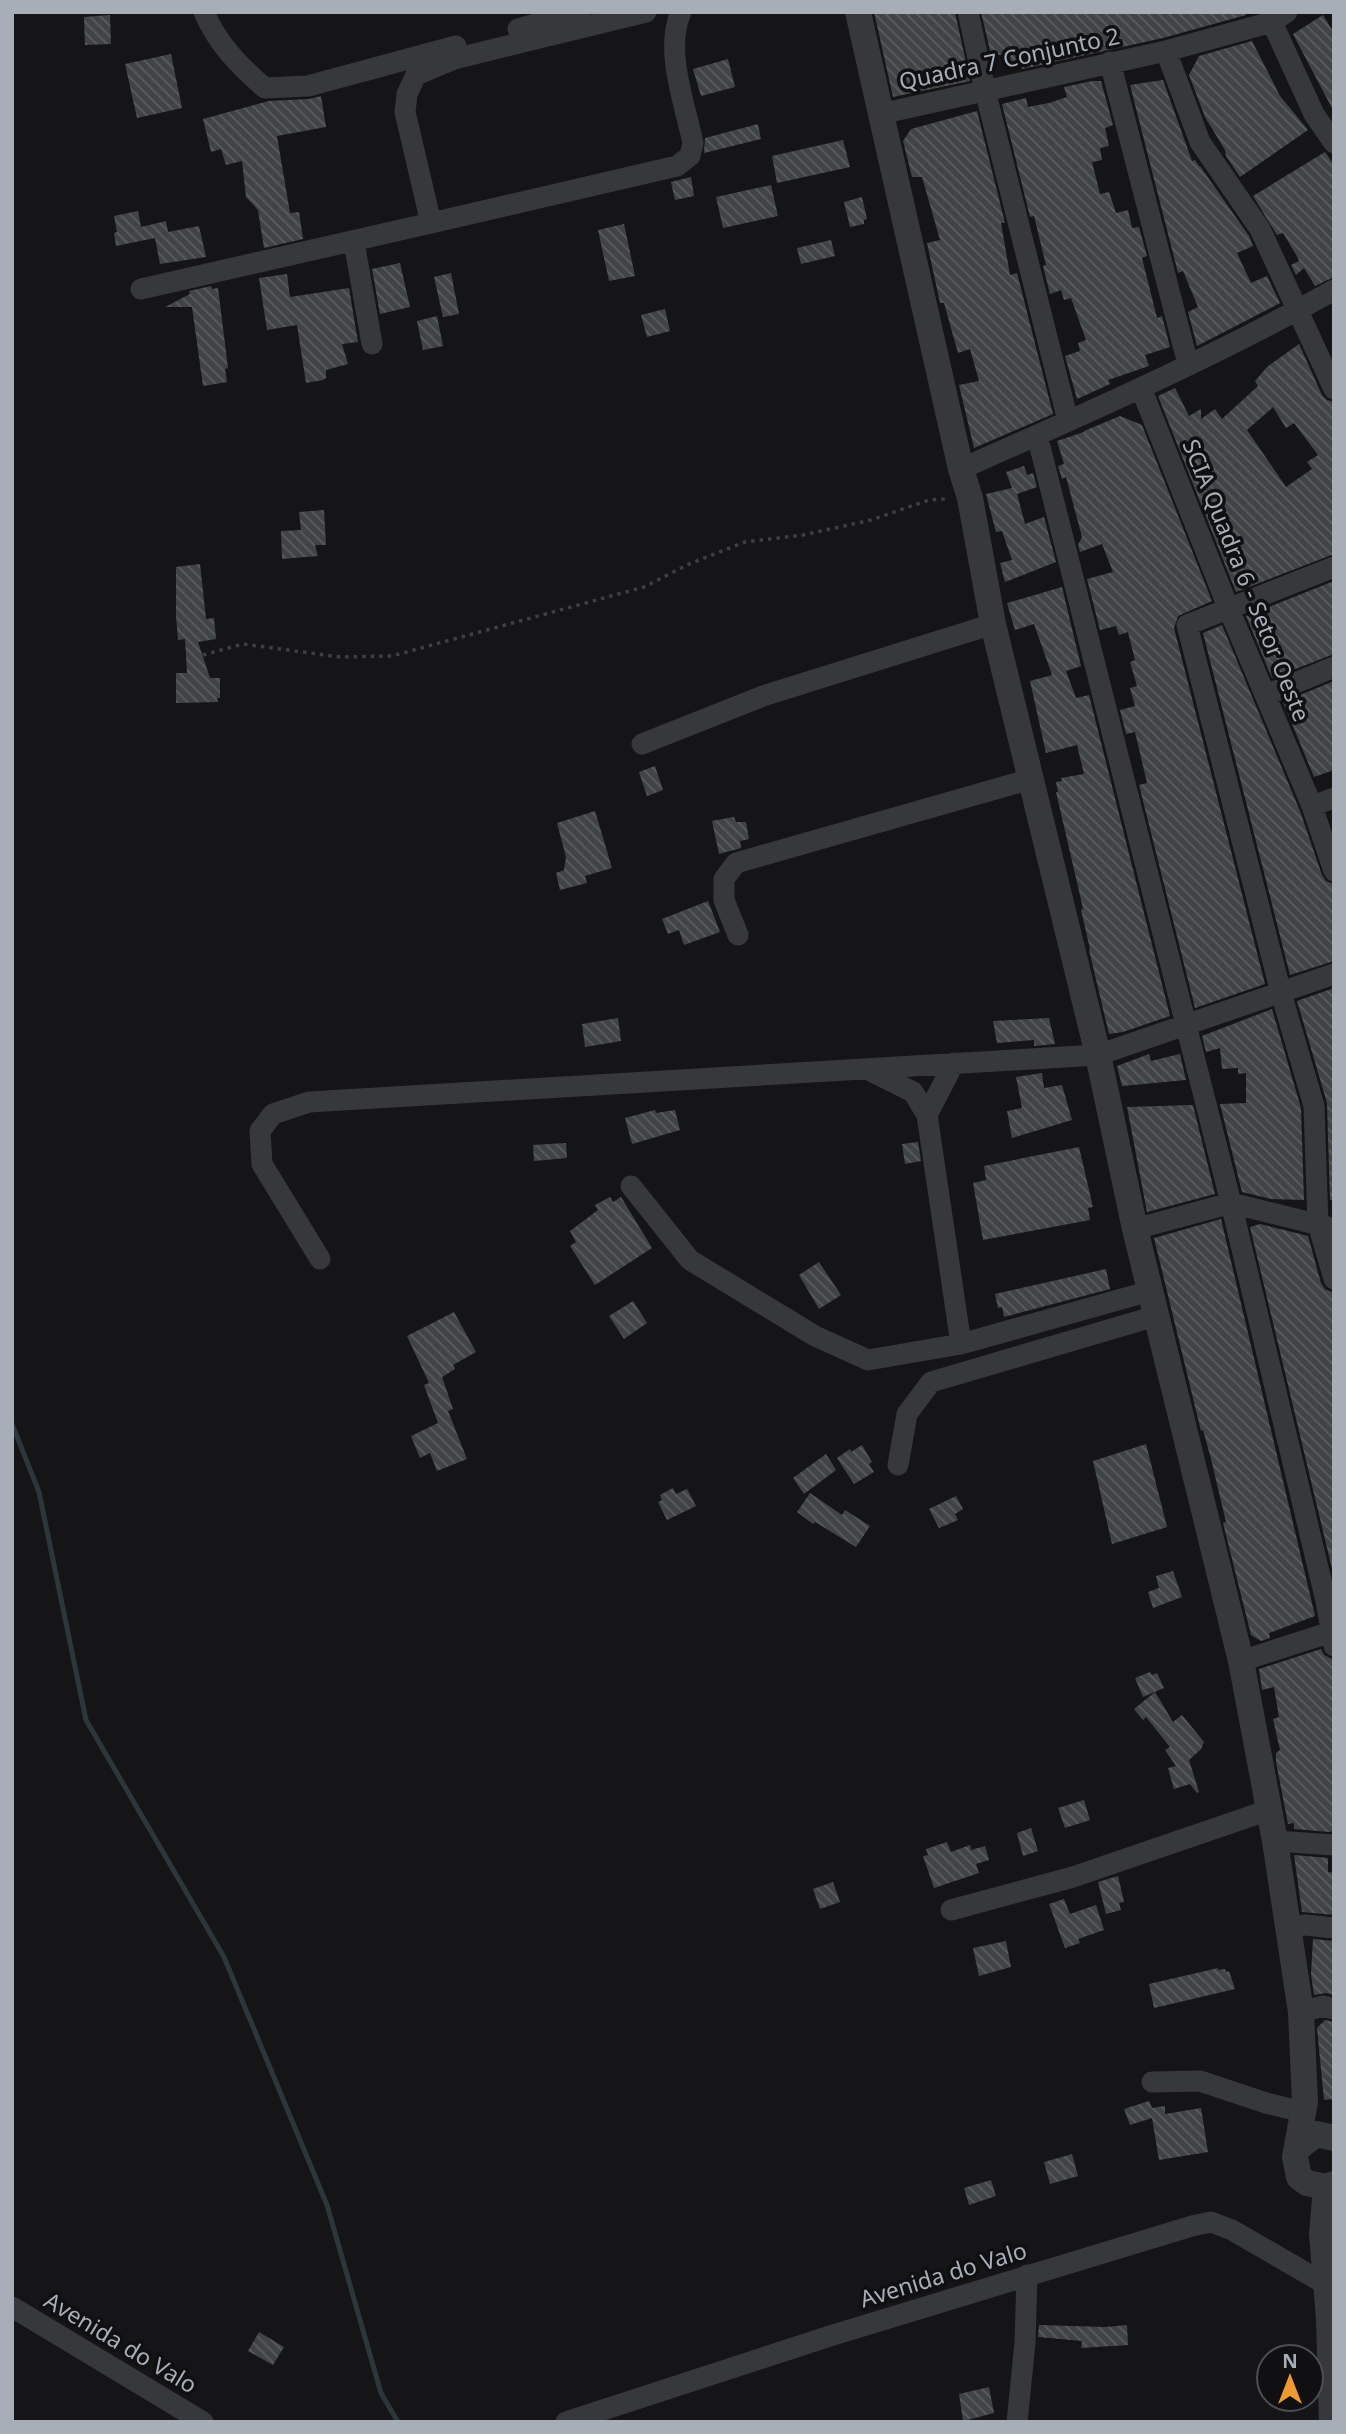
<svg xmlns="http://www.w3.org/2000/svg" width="1346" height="2434" font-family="'Noto Sans',sans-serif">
<defs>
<pattern id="building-back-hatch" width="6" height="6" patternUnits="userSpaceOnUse" patternTransform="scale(1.75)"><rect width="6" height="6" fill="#414447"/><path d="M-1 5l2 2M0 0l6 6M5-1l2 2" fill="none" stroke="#5a5c5f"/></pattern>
</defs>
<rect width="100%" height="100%" fill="#151517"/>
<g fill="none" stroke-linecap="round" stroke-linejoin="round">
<path stroke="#2c363b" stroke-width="5" d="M12 1424 39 1492 86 1720 224 1957 327 2205 381 2393 398 2422"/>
</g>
<path fill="url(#building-back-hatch)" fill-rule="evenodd" d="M874 12H955L970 81 893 97Z
M981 12H1245L1246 15 1163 38 1022 69 1021 62 1010 64 1008 55H991Z
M110 15 111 44 85 45 84 17Z
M1323 15 1334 33V112L1293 34Z
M1252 41 1280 96 1308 130 1240 177 1226 156 1225 150 1205 117 1189 75 1199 56Z
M171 54 182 108 137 118 125 64Z
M728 59 735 87 701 96 693 69Z
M1163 80 1192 161 1195 160 1199 166H1200L1249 236 1253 246 1237 253 1251 283 1267 276 1280 303 1197 346 1188 312 1198 307 1183 271 1178 273 1130 85Z
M1092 81H1101L1113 125 1105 128 1109 146 1100 148 1102 160 1092 162 1100 194 1109 192 1116 213 1128 210 1132 228 1139 227 1147 256 1142 258 1157 318 1162 316 1170 347 1145 355 1149 366 1108 380 1110 384 1077 399 1065 356 1080 351 1078 343 1086 340 1071 298 1064 300 1061 290 1050 294 1043 266 1046 265 1034 216 1030 217 1002 104 1026 98 1028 107 1049 103 1067 97 1064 87Z
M321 96 326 127 277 136 290 213 299 212 303 239 264 248 258 210 246 197 242 161 226 165 221 149 211 152 203 119 269 101 309 99Z
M977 111 1005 223H1001L1010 275 1017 273 1053 414 974 448 959 385 979 381 970 349 958 353 944 303H940L927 243 940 240 922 177H912L903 141 911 129Z
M758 124 761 139 704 153 705 138Z
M843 140 850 167 777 183 772 156Z
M1325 152 1334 165V277L1315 286 1304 268 1296 275 1291 265 1299 261 1298 258 1283 233 1277 235 1253 196Z
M691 177 694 196 675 200 671 182Z
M771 185 778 216 723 228 716 197Z
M862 197 867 219 864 220V224L850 227 844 202Z
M138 211 141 227 166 221 168 232 199 226 206 257 160 264 155 238 116 246 114 233 117 232 114 216Z
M624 224 635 276 609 281 598 230Z
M831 240 835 256 801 264 797 248Z
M400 263 410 307 380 314 372 269Z
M451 273 459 314 443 317 434 277Z
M287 274 290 297 349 288 358 342 342 344 348 364 326 370V378L323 380 306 383 297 325 267 330 259 278Z
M211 286 212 289 218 288 228 368 225 369 227 382 203 386 192 307H165L190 294 189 291Z
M665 309 670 331 647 337 641 315Z
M437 316 443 346 423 350 417 321Z
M1299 344 1322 395 1327 400 1334 402V554L1236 592 1158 396 1175 388 1189 416 1201 409V419L1215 409 1222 419 1258 386 1255 381 1267 367ZM1273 407 1286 428 1294 423 1318 455 1307 462 1312 469 1286 487 1247 430Z
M1120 416 1142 425 1212 601 1178 616 1174 628 1265 984 1195 1008 1139 785 1147 783 1135 732 1126 734 1120 710 1135 706 1130 688 1137 686 1130 662 1135 660 1128 632 1119 635 1116 626 1100 630 1087 579 1113 572 1102 544 1080 552 1078 545 1082 537 1066 477 1062 479 1058 466 1064 464 1057 441 1084 432V431Z
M1024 466 1027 475 1033 473 1037 487 1017 494 1025 524 1044 517 1056 562 1005 582 1000 563 1012 560 1002 531 996 532 986 494 1012 488 1006 472Z
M324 510 326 545H315L318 556 282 559 281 531 301 530 299 512Z
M200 564 206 619 214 618 216 639 198 642 210 678H220V698H217L218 702 176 703V673H187L185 639 178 640 176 616V567Z
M1334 581V654L1272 678 1246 616Z
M1062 587 1081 666 1066 671 1076 698 1089 695 1170 1016 1123 1032 1109 1034 1089 950 1090 949 1081 910 1083 909 1079 891 1056 792H1058L1056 782 1062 781 1061 778 1084 774 1077 745 1046 753 1030 681 1052 675 1034 624 1015 630 1007 603Z
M1222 625 1300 811 1322 875 1326 881 1334 884V961L1290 975 1203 633Z
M1334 681V770L1314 777 1283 702Z
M655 766 663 790 647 796 639 772Z
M595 811 612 868 585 876 587 883 560 890 556 873 564 870 566 857 557 823Z
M734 817 736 822H746L749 839 740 841 741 848 719 854 712 821Z
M708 901 720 932 684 945 679 930 668 934 662 919Z
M1334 988V1200H1330L1327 1103 1297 1001Z
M1272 1009 1301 1108 1304 1200 1271 1199 1242 1192 1220 1104 1246 1103V1073L1238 1074V1068L1222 1069 1220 1048 1206 1052 1202 1036Z
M618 1018 621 1041 585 1047 582 1024Z
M1049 1018 1055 1044 1034 1046V1040L997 1043 993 1021Z
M1149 1054 1151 1061 1180 1054 1186 1080 1122 1086 1117 1066Z
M1042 1073 1044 1088 1062 1085 1072 1120 1012 1138 1007 1111 1022 1108 1016 1077Z
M1193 1105 1215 1194 1147 1212 1127 1107Z
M655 1110 656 1113 675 1110 680 1130 632 1144 625 1118Z
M918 1142 921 1161 905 1164 902 1144Z
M566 1143 567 1158 534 1161 533 1145Z
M1079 1147 1093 1207 1088 1208 1090 1220 983 1240 973 1183 986 1180 984 1166Z
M610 1197 613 1202 621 1197 652 1248 595 1285 570 1246 576 1242 570 1231 598 1210 595 1205Z
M1221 1219 1315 1616 1269 1633 1270 1638 1261 1641 1251 1635 1223 1523 1226 1522 1211 1459 1203 1430 1201 1431 1154 1238Z
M1260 1224 1308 1236 1321 1283 1325 1289 1332 1292 1334 1296V1577L1250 1227Z
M819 1262 841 1295 819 1309 799 1275Z
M1106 1269 1110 1289 1004 1317 1002 1307 998 1308 995 1294Z
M633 1301 647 1323 624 1339 609 1316Z
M454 1312 476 1352 453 1365 455 1369 442 1377 453 1409 448 1411 467 1459 437 1471 430 1453 420 1458 411 1436 438 1423 424 1385 429 1383 407 1336Z
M1146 1444 1167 1527 1112 1544 1093 1461Z
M862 1445 872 1462 869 1464 874 1472 854 1484 837 1458 850 1449 851 1452Z
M826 1454 836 1470 804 1494 793 1478Z
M673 1488 676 1494 687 1489 696 1506 667 1520 658 1502 662 1500 660 1495Z
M810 1493 842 1515 845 1510 870 1526 856 1547 815 1522 813 1524 797 1512Z
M956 1496 963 1509 955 1514 958 1520 939 1528 929 1509Z
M1173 1571 1182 1597 1153 1608 1148 1592 1159 1588 1156 1576Z
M1321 1649 1324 1655 1332 1659 1334 1668V1831L1329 1832 1294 1829V1823L1288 1824 1276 1762V1753L1280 1750 1273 1719 1279 1717 1274 1687 1262 1690 1259 1669Z
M1150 1672 1152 1675 1157 1673 1164 1688 1143 1697 1135 1678Z
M1155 1692 1173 1722 1182 1715 1204 1742 1201 1749 1189 1760 1199 1792 1197 1793 1190 1784 1174 1789 1168 1768 1176 1766 1165 1750 1170 1747 1146 1717 1143 1720 1134 1709Z
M1084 1800 1090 1820 1065 1828 1058 1808Z
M1031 1828 1038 1851 1023 1856 1017 1833Z
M947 1842 951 1852 970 1845 971 1850 985 1846 989 1860 976 1864 979 1873 934 1888 923 1856 928 1855 926 1849Z
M1294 1855 1328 1858V1872L1334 1873V1915L1302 1912Z
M1118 1876 1124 1902 1119 1903 1121 1910 1106 1914 1098 1882Z
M833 1882 840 1902 820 1909 813 1889Z
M1064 1899 1070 1914 1096 1905 1104 1930 1078 1939 1080 1943 1065 1948 1049 1904Z
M1313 1939 1334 1941V1995L1326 1993 1314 1995 1311 1974Z
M1006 1941 1011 1967 979 1976 973 1948Z
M1218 1968V1970L1225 1969 1226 1972 1229 1971 1235 1989 1154 2008 1149 1984Z
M1325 2020 1334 2022V2099L1324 2100 1317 2028Z
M1149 2101 1152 2108 1165 2106V2114L1201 2108 1208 2152 1159 2160 1152 2118 1130 2125 1124 2109Z
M1072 2154 1078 2176 1050 2184 1044 2162Z
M991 2180 996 2196 969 2205 964 2188Z
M1039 2325 1105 2327 1127 2325 1128 2345 1081 2348 1082 2341 1038 2337Z
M259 2332 284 2347 273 2365 248 2351Z
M989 2387 994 2413 963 2421 959 2394Z"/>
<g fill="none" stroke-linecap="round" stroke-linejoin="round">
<path stroke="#3c3f43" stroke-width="3.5" stroke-dasharray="3.5 5" stroke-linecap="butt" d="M203 655 243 644 340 657 392 656 644 587 689 564 745 542 803 535 871 520 929 500 947 499"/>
<path stroke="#36383c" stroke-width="21" d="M204 12C217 43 239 66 265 88L308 86 456 46
M968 12 985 90 1068 421
M1270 12 1272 22 1314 114 1334 143
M518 29 580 12
M1166 51 1200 142 1260 229 1334 389
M1110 62 1188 364
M880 114 1166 51 1272 22 1287 12
M431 223 677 166 690 156 693 143C685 104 664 50 681 12
M354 242 372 344
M141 289 431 223 405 112 407 94 416 75 454 59 646 12
M1141 388 1228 607 1312 806 1334 871
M1037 435 1231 1203 1326 1601 1334 1646
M961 469C1087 413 1214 357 1334 290
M1334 567 1187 625 1281 993 1314 1106 1318 1224 1334 1279
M1266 695 1334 667
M642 744 763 696 993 624
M1312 806 1334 798
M738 935 724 900V879L736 863 1031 779
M954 1063 927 1115 961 1344
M867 1069 913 1092 927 1115
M631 1186 690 1260 815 1336 868 1360 961 1344 1150 1291
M1135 1229 1231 1203 1328 1227
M320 1259 262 1164 260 1131 273 1114 309 1102 1098 1055 1334 974
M898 1465 907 1414 931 1382 1156 1316
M1241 1661 1331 1632
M1275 1841 1334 1845
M951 1910 1073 1877 1269 1810
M1289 1927 1306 1925 1334 1928
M1301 2012 1323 2006 1334 2009
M1152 2082 1200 2081 1266 2103 1303 2112
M12 2307 203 2422
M566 2422 830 2336 1192 2226 1211 2222 1232 2230 1327 2285
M1017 2422 1025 2343 1027 2275"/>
<path stroke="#36383c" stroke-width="26" d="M858 12 961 469 970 498 993 624 1098 1055 1135 1229 1241 1661 1275 1841 1301 2012 1305 2102 1295 2157 1299 2177 1307 2183 1326 2187 1334 2184
M1298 2148 1316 2134 1334 2138
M1326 2187 1322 2234 1329 2319 1332 2422"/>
</g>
<g text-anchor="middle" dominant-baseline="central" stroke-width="7" stroke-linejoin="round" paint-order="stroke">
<g font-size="23" fill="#a7aeb7" stroke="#101012">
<text transform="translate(1009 58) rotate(-12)">Quadra 7 Conjunto 2</text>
<text transform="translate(1247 580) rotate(68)">SCIA Quadra 6 - Setor Oeste</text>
<text transform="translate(943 2274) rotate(-17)">Avenida do Valo</text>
<text transform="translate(121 2342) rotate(31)">Avenida do Valo</text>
</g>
</g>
<rect width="1346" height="2434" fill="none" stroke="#a7aeb7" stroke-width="28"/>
<g transform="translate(1290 2378)"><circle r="33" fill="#101012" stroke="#4c4f54" stroke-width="2"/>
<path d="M0-5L12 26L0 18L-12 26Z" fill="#ef9935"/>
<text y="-10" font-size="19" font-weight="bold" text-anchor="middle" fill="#a7aeb7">N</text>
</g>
</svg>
